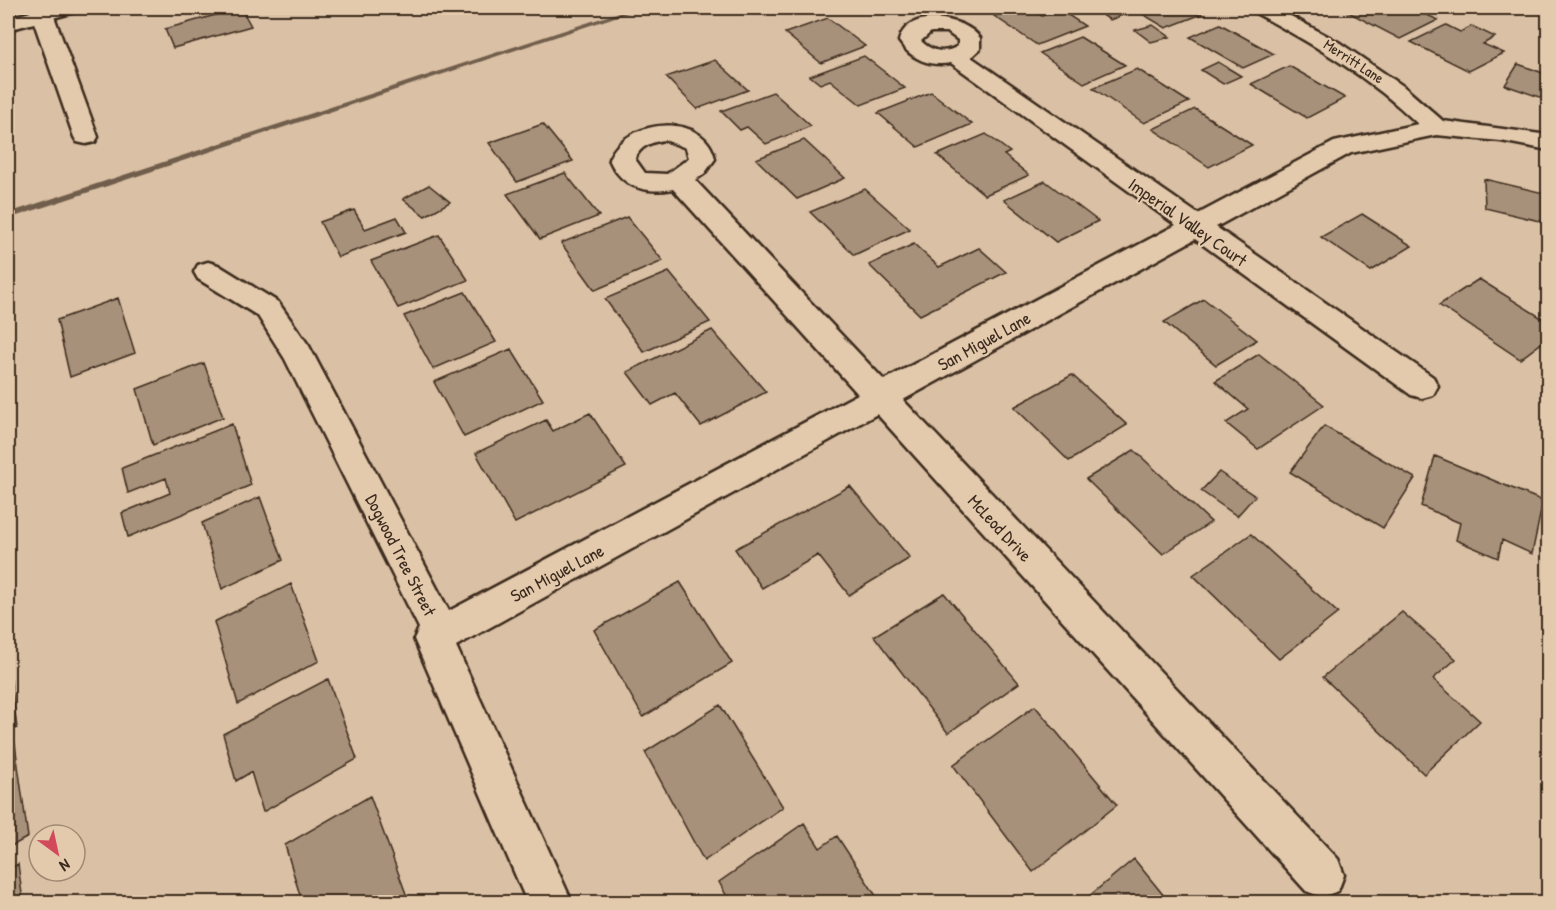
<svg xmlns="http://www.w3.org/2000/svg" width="1556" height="910" font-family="'Patrick Hand',sans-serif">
<rect width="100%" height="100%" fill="#dac0a4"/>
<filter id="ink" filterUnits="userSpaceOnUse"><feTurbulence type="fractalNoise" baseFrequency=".0167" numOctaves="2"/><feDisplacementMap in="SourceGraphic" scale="12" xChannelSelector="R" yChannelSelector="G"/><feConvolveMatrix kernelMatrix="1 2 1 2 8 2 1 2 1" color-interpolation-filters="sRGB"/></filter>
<g filter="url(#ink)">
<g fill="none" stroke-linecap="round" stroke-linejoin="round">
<path fill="#705d4b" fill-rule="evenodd" d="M632 8H642L8 219V213Z"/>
</g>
<path fill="#a8917a" stroke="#3b2a1e" stroke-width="1.5" d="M241 8 251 26 173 48 165 29Z
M1018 8H1029L1042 16 1059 9 1085 26 1037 45 994 16Z
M1107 8H1192L1202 14 1166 28 1136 10 1110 20 1096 11Z
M1355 8H1412L1438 20 1400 39 1346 11Z
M828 18 865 46 821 63 785 33Z
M1220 24 1274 54 1243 68 1190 37Z
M1153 25 1170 37 1151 42 1135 30Z
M1446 25 1460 32 1472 26 1495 37 1483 44 1504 53 1469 71 1411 42Z
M1080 37 1125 65 1084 83 1040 53Z
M864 56 905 88 861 105 830 80 820 84 810 76Z
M715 60 748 90 697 109 666 77Z
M1218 62 1241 76 1223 84 1201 70Z
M1518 64 1543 73 1548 66V100L1505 85Z
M1289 66 1345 98 1307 118 1251 84Z
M1137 69 1189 102 1144 123 1093 88Z
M773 92 811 126 766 144 747 127 740 130 721 111Z
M931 92 972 124 918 147 878 113Z
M1195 109 1252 145 1209 167 1153 129Z
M543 124 573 161 517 182 489 143Z
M986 134 1010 152 1004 155 1029 175 985 195 937 155Z
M804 140 845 178 797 199 756 159Z
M565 173 599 216 540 239 507 194Z
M1484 179 1548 194V223L1485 208Z
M1045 181 1098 221 1056 242 1004 200Z
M429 185 450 202 425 216 403 199Z
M865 189 910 229 854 255 810 212Z
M354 210 365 229 397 217 406 232 338 257 320 222Z
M1362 214 1412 246 1371 271 1321 237Z
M627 217 663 261 595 290 561 243Z
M439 235 468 280 398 308 371 261Z
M914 244 939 267 979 248 1006 272 920 315 869 265Z
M669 272 710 322 644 352 605 299Z
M1479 279 1548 322V338L1520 359 1439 305Z
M465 292 496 342 433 369 404 316Z
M118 298 135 353 70 377 57 320Z
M1204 299 1257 340 1216 365 1164 322Z
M712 330 766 392 701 426 675 393 652 405 627 372Z
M511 349 543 400 464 437 434 382Z
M1259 354 1324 405 1258 449 1226 423 1248 409 1215 381Z
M204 363 223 417 153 445 137 389Z
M1072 375 1127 425 1069 461 1014 407Z
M590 413 626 467 515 523 476 453 546 420 553 431Z
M232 424 251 485 128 537 122 513 170 493 166 478 128 493 122 468Z
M1324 426 1415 478 1383 528 1290 472Z
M1134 450 1211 522 1163 554 1086 479Z
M1435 456 1543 501 1532 554 1502 540 1498 558 1456 540 1460 523 1421 506Z
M1219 472 1255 496 1237 516 1201 491Z
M850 486 910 558 849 595 818 555 762 588 735 549Z
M260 497 283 560 222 589 202 523Z
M1251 534 1338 613 1279 659 1193 575Z
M680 582 732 663 643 717 594 630Z
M291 584 319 661 238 704 214 622Z
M944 593 1019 683 948 733 874 636Z
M1402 612 1456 659 1433 679 1480 721 1424 774 1323 677Z
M8 660 17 728 8 733Z
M328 679 357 759 263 812 251 772 236 781 223 734Z
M720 705 783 807 704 861 645 752Z
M1035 706 1117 805 1033 872 953 765Z
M15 744 28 837 8 848V747Z
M370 796 409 902H302L285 845Z
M804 823 820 848 837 836 880 902H730L719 882Z
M1134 859 1169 902H1082Z
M18 864 23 902H8V870Z"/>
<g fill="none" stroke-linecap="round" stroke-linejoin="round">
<g stroke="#3b2a1e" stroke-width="5">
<path id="street" d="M29 8H51L98 137 95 142 86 144 77 142 74 137Z
M1250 8H1276L1340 43 1403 86 1443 121 1548 135V150L1501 141 1436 135 1351 153 1216 227 1433 377 1438 386 1433 395 1422 398 1411 395 1195 239 903 400 1338 859 1344 875 1338 891 1322 897 1306 891 877 414 456 646 572 902H527L414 639 419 628 285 359 258 316 198 279 194 272 198 265 208 262 218 265 278 302 309 346 449 611 858 394 673 189C644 194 621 187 609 159 627 117 706 112 715 159L704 174 695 180 884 380 1176 225 951 63C929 67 911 59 899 41 906 7 965 16 980 38V49L971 57 1198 214 1334 142 1418 124C1370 77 1313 44 1254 12ZM931 32H947L958 40V46C945 54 932 52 921 41ZM665 140 686 148 689 158 667 174 645 173 635 159C640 146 651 142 665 140Z"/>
</g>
<g stroke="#3b2a1e" stroke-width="5">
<path id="secondary" d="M46 8H79L75 12 8 30V18Z"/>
</g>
<use href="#street" fill="#e4caac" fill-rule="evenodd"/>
<use href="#secondary" fill="#e4caac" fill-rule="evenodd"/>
</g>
</g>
<g text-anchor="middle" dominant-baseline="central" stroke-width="4.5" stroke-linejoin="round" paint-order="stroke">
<g font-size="15" fill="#3b2a1e" stroke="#e4caac">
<text transform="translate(1354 61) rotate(33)">Merritt Lane</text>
</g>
<g font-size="18" fill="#3b2a1e" stroke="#e4caac">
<text transform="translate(1188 222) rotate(35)">Imperial Valley Court</text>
<text transform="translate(984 341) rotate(-29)">San Miguel Lane</text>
<text transform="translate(1000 528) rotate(47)">McLeod Drive</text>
<text transform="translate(401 555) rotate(63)">Dogwood Tree Street</text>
<text transform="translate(557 573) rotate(-28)">San Miguel Lane</text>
</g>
</g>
<rect width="1556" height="910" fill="none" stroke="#e4caac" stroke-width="30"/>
<rect x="15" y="15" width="1526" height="880" fill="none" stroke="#3b2a1e" stroke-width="2" filter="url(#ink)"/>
<g transform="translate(57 853) rotate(147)"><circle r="28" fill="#e4caac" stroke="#a08a73" stroke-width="1.5"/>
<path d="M0-4.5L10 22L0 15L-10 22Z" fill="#d1495b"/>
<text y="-9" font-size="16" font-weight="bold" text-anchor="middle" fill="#3b2a1e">N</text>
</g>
</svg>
